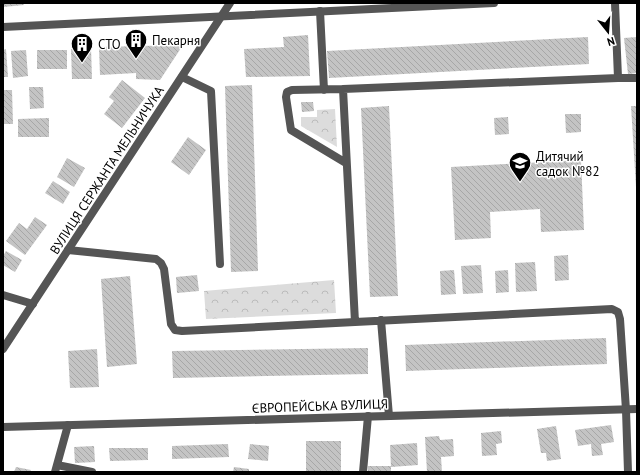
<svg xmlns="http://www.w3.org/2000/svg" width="640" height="475" font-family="'PT Sans',sans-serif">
<defs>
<pattern id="park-crowns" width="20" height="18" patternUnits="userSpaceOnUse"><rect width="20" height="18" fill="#dcdcdc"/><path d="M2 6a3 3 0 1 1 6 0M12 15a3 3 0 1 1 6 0" fill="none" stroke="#bbb"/></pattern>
<pattern id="building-back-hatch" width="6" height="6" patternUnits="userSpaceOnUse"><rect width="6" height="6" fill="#c4c4c4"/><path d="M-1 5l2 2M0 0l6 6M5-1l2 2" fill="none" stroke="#a7a7a7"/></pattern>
</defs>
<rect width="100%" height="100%" fill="#fff"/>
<path fill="url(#park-crowns)" d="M335 109 337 147 301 126V117H317V110Z
M334 280 336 313 206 319 204 291Z"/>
<path fill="url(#building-back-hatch)" d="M3 3H23L24 5 3 7Z
M308 35 310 76 246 77 244 49 284 47 283 37Z
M588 37 589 64 329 78 327 51Z
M637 37V73L628 74 624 38Z
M183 45 160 80 136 79V73L100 75 99 47Z
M91 48 92 79H72L71 49Z
M6 49 8 77H3V50Z
M26 50 28 76 13 78 11 51Z
M37 50H67V69H37Z
M122 80 145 98 122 128 104 114 114 101 109 97Z
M252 85 258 271 231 272 225 86Z
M29 87H43L44 108 30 109Z
M3 90H12L13 124H3Z
M301 102H313L314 111 302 112Z
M389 106 398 296 370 297 361 108Z
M631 106H637V187H636Z
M565 114H581V132L566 133Z
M508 117 509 134 495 135 494 118Z
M49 118V137H18V119Z
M188 137 206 150 189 175 171 162Z
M67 158 85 168 74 187 57 177Z
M581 160 584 230 541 232 540 209 490 212 491 238 455 240 451 167Z
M53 181 70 192 63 204 45 193Z
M35 217 47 225 25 255 6 241 19 223 27 229Z
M6 251 22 260 15 272 3 265V256Z
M568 255 569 280 555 281 554 256Z
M535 262 537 291 516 292 515 263Z
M481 265 483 293 463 294 461 266Z
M454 270 456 294 441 295 440 271Z
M508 270 509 292 496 293 495 271Z
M197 275 199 291 177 293 176 277Z
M130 276 137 364 107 367 101 279Z
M606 338 607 364 406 371 405 345Z
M368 348V374L173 378 172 351Z
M97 349 99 387 70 388 68 351Z
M611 425 614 442 601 444 603 455 592 456 591 444 578 446 575 430Z
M556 426 561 459 547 461 546 453H541L537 429Z
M501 431 502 443 496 444 497 455 482 456 481 433Z
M439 436 440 440 453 439 454 456 441 457 442 472H427L425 437Z
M306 441H341V472H306Z
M417 443 418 465 391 467 390 445Z
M228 444 229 457 172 459V446Z
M250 444 269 446 268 461 248 459Z
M94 446 95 462 75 463 74 447Z
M109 448H148V460L110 461Z
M368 466H391V472H368Z
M16 467 31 470 30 472H14Z
M234 467 249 469V472H233Z"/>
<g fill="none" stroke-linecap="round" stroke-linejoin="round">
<path stroke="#555" stroke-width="8" d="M615 3 618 78H637
M320 11 324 90
M182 77 211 91 220 264
M618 78 343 89 355 322 612 309 618 312 620 319 626 410
M343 89 292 90 287 92 286 97 291 130 346 163
M68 250 156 259 161 263 164 269 171 324 175 330 182 331 355 322
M381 320 389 416"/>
<path stroke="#555" stroke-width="8" d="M3 27 494 3
M3 295 33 304
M626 410 628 472
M57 465 92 472
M55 472 68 425
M363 472 368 416"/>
<path stroke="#555" stroke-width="8" d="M3 349 230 3
M3 427 637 409"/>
</g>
<defs>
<g id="building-pin" transform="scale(1.15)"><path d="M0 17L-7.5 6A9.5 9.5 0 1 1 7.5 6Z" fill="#000" stroke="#fff"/><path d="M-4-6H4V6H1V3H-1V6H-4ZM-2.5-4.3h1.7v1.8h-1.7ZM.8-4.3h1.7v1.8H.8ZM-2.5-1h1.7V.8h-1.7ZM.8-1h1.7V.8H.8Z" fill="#fff"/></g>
<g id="school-pin" transform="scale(1.15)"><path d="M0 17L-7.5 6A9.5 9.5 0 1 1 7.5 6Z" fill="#000" stroke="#fff"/><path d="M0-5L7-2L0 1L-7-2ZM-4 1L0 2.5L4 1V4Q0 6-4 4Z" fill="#fff"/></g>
</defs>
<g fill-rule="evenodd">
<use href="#building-pin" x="136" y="40"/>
<use href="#building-pin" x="82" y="44"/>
<use href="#school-pin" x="520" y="163"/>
</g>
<g text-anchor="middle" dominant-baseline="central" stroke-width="3" stroke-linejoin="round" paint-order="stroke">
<g font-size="13" fill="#000" stroke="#fff" text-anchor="start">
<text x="152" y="40">Пекарня</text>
<text x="98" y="44">СТО</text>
<text x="536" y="156">Дитячий<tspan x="536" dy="15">садок №82</tspan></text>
</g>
<g font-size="13" fill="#000" stroke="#fff">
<text transform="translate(107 170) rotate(-57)">ВУЛИЦЯ СЕРЖАНТА МЕЛЬНИЧУКА</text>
<text transform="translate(320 406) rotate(-2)">ЄВРОПЕЙСЬКА ВУЛИЦЯ</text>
</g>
</g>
<rect width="640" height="475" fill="none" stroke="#000000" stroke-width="8"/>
<g transform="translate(608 32) rotate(163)" stroke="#ffffff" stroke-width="3" paint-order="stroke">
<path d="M0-3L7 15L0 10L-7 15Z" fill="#000000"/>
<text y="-6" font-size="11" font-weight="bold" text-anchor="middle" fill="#000000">N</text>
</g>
</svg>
